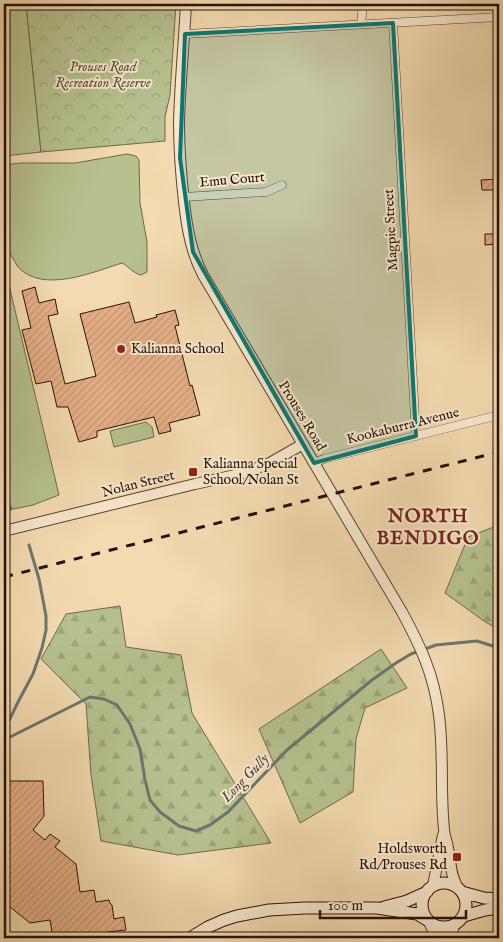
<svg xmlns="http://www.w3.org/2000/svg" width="503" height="942" font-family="'IM FELL English',serif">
<defs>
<pattern id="forest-firs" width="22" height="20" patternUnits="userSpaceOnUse" patternTransform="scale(1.25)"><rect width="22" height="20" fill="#b6c18f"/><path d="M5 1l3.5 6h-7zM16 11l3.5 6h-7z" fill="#9ca57a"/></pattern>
<pattern id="park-crowns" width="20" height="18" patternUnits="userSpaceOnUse" patternTransform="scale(1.25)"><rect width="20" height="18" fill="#b6c18f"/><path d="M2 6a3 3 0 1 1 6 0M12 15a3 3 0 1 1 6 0" fill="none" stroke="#9ca57a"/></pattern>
<pattern id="building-hatch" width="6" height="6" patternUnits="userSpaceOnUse" patternTransform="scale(1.25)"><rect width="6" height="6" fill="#e7b087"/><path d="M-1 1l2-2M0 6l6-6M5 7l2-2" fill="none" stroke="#c69673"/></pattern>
</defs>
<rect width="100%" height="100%" fill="#f3dab0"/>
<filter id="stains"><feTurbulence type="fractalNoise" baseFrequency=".004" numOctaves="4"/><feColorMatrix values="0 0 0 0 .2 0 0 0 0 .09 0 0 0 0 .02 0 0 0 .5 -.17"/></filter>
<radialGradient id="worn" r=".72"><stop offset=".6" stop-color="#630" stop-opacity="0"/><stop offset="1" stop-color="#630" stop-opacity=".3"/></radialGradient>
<path fill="#b6c18f" stroke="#6d694c" d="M4 4H26L41 152 4 156Z
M127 154 136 156 139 160 140 203 147 242V272L141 275C133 273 129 267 122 263 93 272 43 294 18 267 16 264 14 260 12 257 8 249 5 244 4 235V165L21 163H75Z
M4 264 59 495 33 505 4 511Z
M146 422 152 427 154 437 114 447 110 431Z"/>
<path fill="url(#forest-firs)" stroke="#6d694c" d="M499 525V630L484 621 445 593 468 537Z
M120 606 126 647 181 655 192 713 271 843 178 855 101 841 91 775 86 704 41 659 66 614Z
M381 649 407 688 365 708 356 739 353 792 300 823 259 729Z"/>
<path fill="url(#park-crowns)" stroke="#6d694c" d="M26 4H176L170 95 165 117V141L41 152Z"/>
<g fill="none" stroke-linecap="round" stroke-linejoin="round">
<path stroke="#6c766e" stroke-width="3" d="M4 500 11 508
M4 731 18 702 33 674 42 648 46 630V616L39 579 29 545
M4 740 90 697 104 699 117 705 130 724 140 749 145 780 150 800 160 812 179 826 196 831 210 825 228 812 287 750 372 680 396 663 411 654 436 645 477 641 499 648"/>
</g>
<path fill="url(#building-hatch)" stroke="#24110a" d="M499 179V187H494V190H482L481 180Z
M485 234H499V242H497V244L485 245Z
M35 287 39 303 55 299 58 314 48 316 65 384 96 376 80 314 129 302 135 323 157 317 156 315 175 310 179 325 175 326 190 386 192 385 200 415 169 423 171 431 159 434 154 417 97 431V437L79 442 68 407H57L51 381 36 384 22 330 31 328 22 291Z
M4 781H43L44 816 33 830 45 840 50 834 60 841 55 847 76 864 80 892 94 890 96 902 109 900 110 903 112 905 114 919 124 917 126 930 107 932 115 938H53L50 920 30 923 4 902Z"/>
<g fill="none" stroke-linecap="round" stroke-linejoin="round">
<g stroke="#584334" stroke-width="9">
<path id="minor" d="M393 23 416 436
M361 24 363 4
M185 34 499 17
M184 197 266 192 282 185
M314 463 324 459 499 415"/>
</g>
<g stroke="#584334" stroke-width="12">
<path id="tertiary" d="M186 4C184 43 180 83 179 122 179 149 181 175 184 202 187 228 191 252 203 275L402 612C421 647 434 675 439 715 444 753 440 791 444 829 444 835 447 841 448 848 451 862 450 875 458 888
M4 531 195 484 240 474 268 464 303 444
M433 886 443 835
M429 922 437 938
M451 938 454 925"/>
</g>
<g stroke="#24110a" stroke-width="13">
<path id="secondary" d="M422 905a22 22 0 1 1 44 0a22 22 0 1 1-44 0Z
M462 892 484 898 499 899
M384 907 407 901 427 892
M464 916 485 910 499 908
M190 938 208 927 224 920 237 916 269 910 305 908H377L410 913 417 914 427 920"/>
</g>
<use href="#minor" stroke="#f7e7cc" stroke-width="8"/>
<use href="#tertiary" stroke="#f7e7cc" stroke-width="10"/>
<use href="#secondary" stroke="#f7e7cc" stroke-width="11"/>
<path stroke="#24110a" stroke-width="3" stroke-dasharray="9 9" stroke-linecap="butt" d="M4 577 499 452"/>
</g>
<path fill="#0f766e" fill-opacity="0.2" stroke="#0f766e" stroke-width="4" stroke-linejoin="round" d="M393 23 416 436 314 463 193 252 180 158 185 34Z"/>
<g fill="#8f2418" stroke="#f7e7cc" stroke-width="2">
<circle cx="121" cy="349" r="5"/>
<rect x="188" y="467" width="10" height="10" rx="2.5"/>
<rect x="452" y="852" width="10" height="10" rx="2.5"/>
</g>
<g text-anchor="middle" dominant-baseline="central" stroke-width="4" stroke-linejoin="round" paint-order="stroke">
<g font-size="14" font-style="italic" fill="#574f39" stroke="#f7e7cc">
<text x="103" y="67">Prouses Road<tspan x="103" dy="16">Recreation Reserve</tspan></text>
</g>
<g font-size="14" fill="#24110a" stroke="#f7e7cc">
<text transform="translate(232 180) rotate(-5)">Emu Court</text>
<text transform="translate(391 230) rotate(-93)">Magpie Street</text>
<text transform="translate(302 416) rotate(59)">Prouses Road</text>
<text transform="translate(403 426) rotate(-14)">Kookaburra Avenue</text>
<text transform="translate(138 484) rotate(-14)">Nolan Street</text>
</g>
<g font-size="14" fill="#24110a" stroke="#f7e7cc" text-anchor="start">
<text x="131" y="349">Kalianna School</text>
<text x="203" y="464">Kalianna Special<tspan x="203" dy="16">School/Nolan St</tspan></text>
<text x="447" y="849" text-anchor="end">Holdsworth<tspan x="447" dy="16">Rd/Prouses Rd</tspan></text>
</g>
<g font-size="15" font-style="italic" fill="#4e4c44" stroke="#f7e7cc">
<text transform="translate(245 778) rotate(-46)">Long Gully</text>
</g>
<g font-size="19" font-weight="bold" letter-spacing="1" fill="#7a1f14" stroke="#f7e7cc">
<text x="428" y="517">NORTH<tspan x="428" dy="22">BENDIGO</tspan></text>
</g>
</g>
<rect width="503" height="942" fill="none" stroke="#f3dab0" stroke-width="20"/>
<rect x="5" y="5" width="493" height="932" fill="none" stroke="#24110a" stroke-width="2.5"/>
<rect x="10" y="10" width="483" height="922" fill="none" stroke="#24110a"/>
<path d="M320 910v8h146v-8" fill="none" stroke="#24110a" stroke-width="2.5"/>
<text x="328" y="910" font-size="15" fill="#24110a" stroke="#f7e7cc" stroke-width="4" paint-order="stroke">100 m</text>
<rect width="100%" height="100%" filter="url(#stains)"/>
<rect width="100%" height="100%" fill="url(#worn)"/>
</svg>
